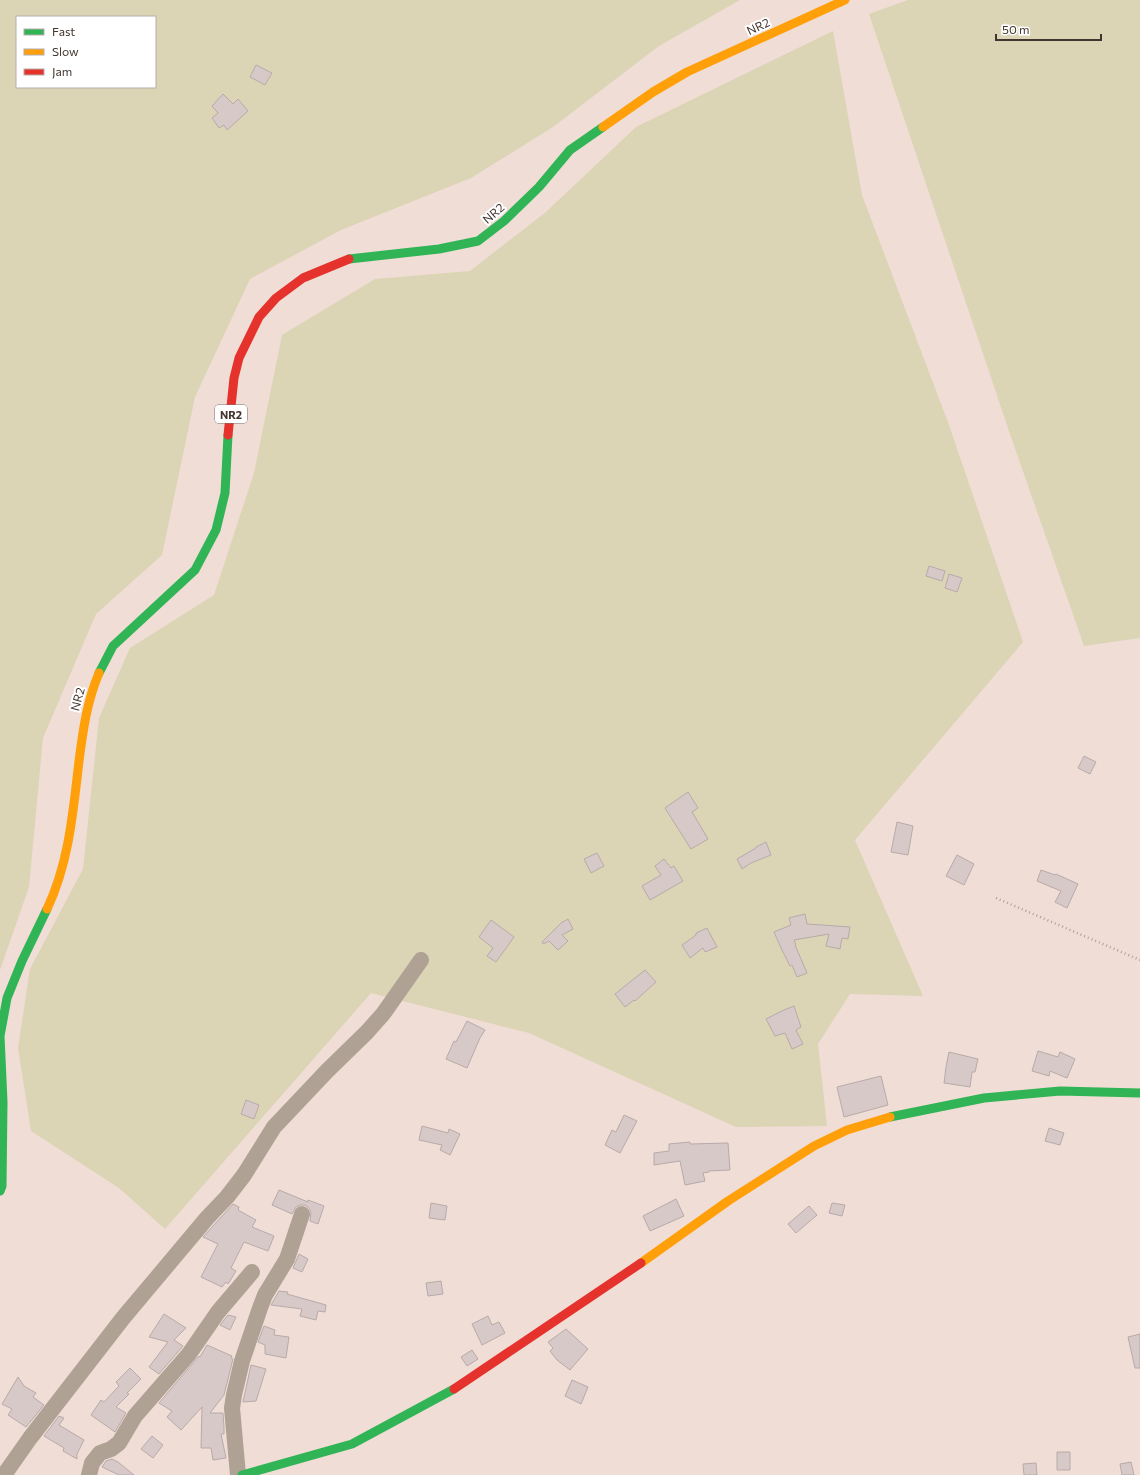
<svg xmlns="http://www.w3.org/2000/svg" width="1140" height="1475" font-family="Commissioner,sans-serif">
<rect width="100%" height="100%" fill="#f0ddd5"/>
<path fill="#dbd4b5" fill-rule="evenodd" d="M0 0H740L659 46 553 127 471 178 341 230 250 279 195 397 162 555 96 614 43 738 29 887 0 970ZM17 17H155V87H17Z
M908 0H1140V638L1084 646 1010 434 869 14Z
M833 31 862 195 949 425 1023 642 855 840 923 996 850 994 818 1044 827 1126 736 1127 529 1033 371 993 165 1229 119 1188 31 1131 18 1048 30 969 83 869 99 718 130 648 214 595 254 473 282 335 375 279 470 271 546 212 636 127Z"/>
<path fill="#d8c9c9" stroke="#b8aaaa" d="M256 65 272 73 265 85 250 77Z
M223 94 233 104 238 99 248 111 227 130 224 125 219 128 212 118 218 113 212 106Z
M929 566 945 571 942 581 926 576Z
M949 574 962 578 957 592 945 588Z
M1084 756 1096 762 1090 774 1078 768Z
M688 792 698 808 692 812 708 839 691 849 665 808Z
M897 822 913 826 908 855 891 852Z
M766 842 771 855 751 863 742 869 737 859 756 848V847Z
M597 853 604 866 591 873 584 859Z
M957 855 974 864 964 885 946 876Z
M664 859 671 868 674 866 683 881 650 900 642 886 661 875 655 866Z
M1041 870 1055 875 1056 874 1078 884 1067 908 1055 902 1061 891 1037 881Z
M805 914 807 924 850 927 848 939 842 938 840 949 826 946 829 934 794 940 796 945H795L807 973 797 977 792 965 790 966 782 950 774 932 791 925 789 918Z
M568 919 573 929 562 935 568 941 558 950 549 941 543 944 542 942 561 923Z
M491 920 514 937 496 962 487 956 493 948 479 937Z
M707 928 717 947 705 952 703 948 690 958 682 945 696 935V933Z
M645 970 656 982 635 1001 634 1000 625 1007 615 994Z
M794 1006 801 1027 796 1030 803 1044 792 1049 785 1033 775 1036 766 1019 784 1010Z
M467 1021 485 1030 480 1038 467 1068 446 1059 454 1041 456 1042Z
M1038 1051 1058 1057 1060 1052 1075 1059 1067 1078 1050 1071 1049 1076 1032 1071Z
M949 1052 978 1059 975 1072H972L970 1087 944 1083 946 1067Z
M881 1076 888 1105 844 1117 837 1087Z
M246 1100 259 1105 254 1119 241 1114Z
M624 1115 637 1121 620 1153 605 1145 612 1130 616 1132Z
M422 1126 448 1133 449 1129 460 1134 450 1155 440 1150 442 1145 419 1140Z
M1049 1128 1064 1133 1060 1145 1045 1141Z
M690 1142V1144L728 1143 730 1170 709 1171V1172L703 1173 705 1181 685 1185 680 1161 654 1165V1153L669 1151V1144Z
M279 1190 308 1202V1200L324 1206 318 1224 310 1221 311 1212 309 1208 305 1205H300L296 1207 292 1214 272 1205Z
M676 1199 684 1216 650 1231 643 1216Z
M431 1203 447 1206 445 1220 429 1218Z
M832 1203 845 1205 842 1216 829 1213Z
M233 1204 239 1207 238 1210 256 1220 252 1227 274 1236 268 1251 244 1242 231 1268 236 1271 228 1284 226 1282 222 1287 201 1277 218 1244 203 1237Z
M809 1206 817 1215 796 1233 788 1224Z
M299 1254 308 1259 302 1272 293 1268Z
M441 1281 443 1294 428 1296 426 1283Z
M279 1291 288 1292 287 1294 326 1305 325 1312 318 1311 316 1320 300 1316 302 1309 271 1305Z
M164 1314 186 1328 174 1340 183 1346 159 1374 149 1367 168 1342 149 1337Z
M228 1315 236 1317 230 1330 220 1325Z
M488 1316 492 1325 499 1322 505 1333 482 1345 472 1324Z
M264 1326 275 1330 274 1335 289 1337 286 1358 265 1354V1345L258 1342Z
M566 1329 588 1349 570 1370 557 1360 550 1351 553 1348 548 1342Z
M1140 1334V1368H1135L1128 1337Z
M207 1345 232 1356 231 1358 233 1359 224 1395 210 1413H223L224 1427V1434H221L226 1458 213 1460 211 1448H201L202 1407 181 1430 167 1417 172 1411 159 1403 199 1356 200 1357Z
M472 1350 478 1359 467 1366 461 1357Z
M251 1365 266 1369 256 1401 243 1402Z
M130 1368 141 1379 127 1393 129 1394 116 1407 126 1413 115 1432 91 1415 101 1400 104 1402 119 1386 116 1382Z
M18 1377 24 1386 36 1393 33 1397 44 1405 26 1427 8 1415 12 1409 2 1404Z
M572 1380 588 1387 581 1404 565 1396Z
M59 1416 64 1418 59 1425 84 1440 77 1454V1459L63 1451 64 1448 44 1436Z
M152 1436 163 1445 153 1458 141 1449Z
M1057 1452H1070V1470H1057Z
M112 1459 118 1462 134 1475H119L102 1467 106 1461Z
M1131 1462 1134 1475H1122L1120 1464Z
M1036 1463 1037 1475H1024L1023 1464Z"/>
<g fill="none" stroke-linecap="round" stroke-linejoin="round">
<path stroke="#ada195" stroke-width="2.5" stroke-dasharray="1 3" stroke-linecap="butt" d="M996 898 1140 960"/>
<path stroke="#afa193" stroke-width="16" d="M4 1475 30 1438 123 1318 207 1218 227 1197 244 1175 274 1127 327 1071 367 1032 383 1014 421 960
M89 1475 92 1463 100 1453 111 1449 119 1443 135 1416 189 1354 218 1312 252 1272
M238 1475 232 1408 234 1395 242 1361 260 1308 265 1295 287 1259 302 1214"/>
<path stroke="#30b455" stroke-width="9" d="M349 259 439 249 478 241 504 221 539 187 570 150 603 127
M99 673 113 646 195 570 216 530 225 493 228 435
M890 1117 984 1098 1060 1091 1140 1093
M0 1191 2 1186 3 1102 0 1036 7 998 22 961 47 909
M242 1475 352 1444 454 1389"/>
<path stroke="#ff9f0a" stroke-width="9" d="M603 127 653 92 687 72 845 0
M47 909C69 863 73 812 79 761 83 730 87 701 99 673
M641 1263 728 1201 814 1146 847 1130 890 1117"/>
<path stroke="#e5322d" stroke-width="9" d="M228 435 234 378 239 358 259 317 276 298 303 278 349 259
M454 1389 641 1263"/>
</g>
<g text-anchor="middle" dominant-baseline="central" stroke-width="4" stroke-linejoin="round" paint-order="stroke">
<rect fill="#fff" stroke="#7b716d" stroke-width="1" x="215" y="405" width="32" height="18" rx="3"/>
<g font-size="11" font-weight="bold" fill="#42342e">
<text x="231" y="414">NR2</text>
</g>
<g font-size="12" fill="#42342e" stroke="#fff">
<text transform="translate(758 26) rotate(-25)">NR2</text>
<text transform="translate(493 213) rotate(-41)">NR2</text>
<text transform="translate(77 699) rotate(-75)">NR2</text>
</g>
</g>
<rect x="16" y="16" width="140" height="72" fill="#ffffff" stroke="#b3aeab"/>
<rect x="24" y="29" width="20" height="6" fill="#30b455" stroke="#b3aeab"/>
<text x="52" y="36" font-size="12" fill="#42342e">Fast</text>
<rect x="24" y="49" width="20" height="6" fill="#ff9f0a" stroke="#b3aeab"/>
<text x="52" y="56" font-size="12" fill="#42342e">Slow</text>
<rect x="24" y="69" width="20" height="6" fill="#e5322d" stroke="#b3aeab"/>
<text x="52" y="76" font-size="12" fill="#42342e">Jam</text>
<path d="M996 34v6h105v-6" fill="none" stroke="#42342e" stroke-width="2"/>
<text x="1002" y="34" font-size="12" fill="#42342e" stroke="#ffffff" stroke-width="3" paint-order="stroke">50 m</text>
</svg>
